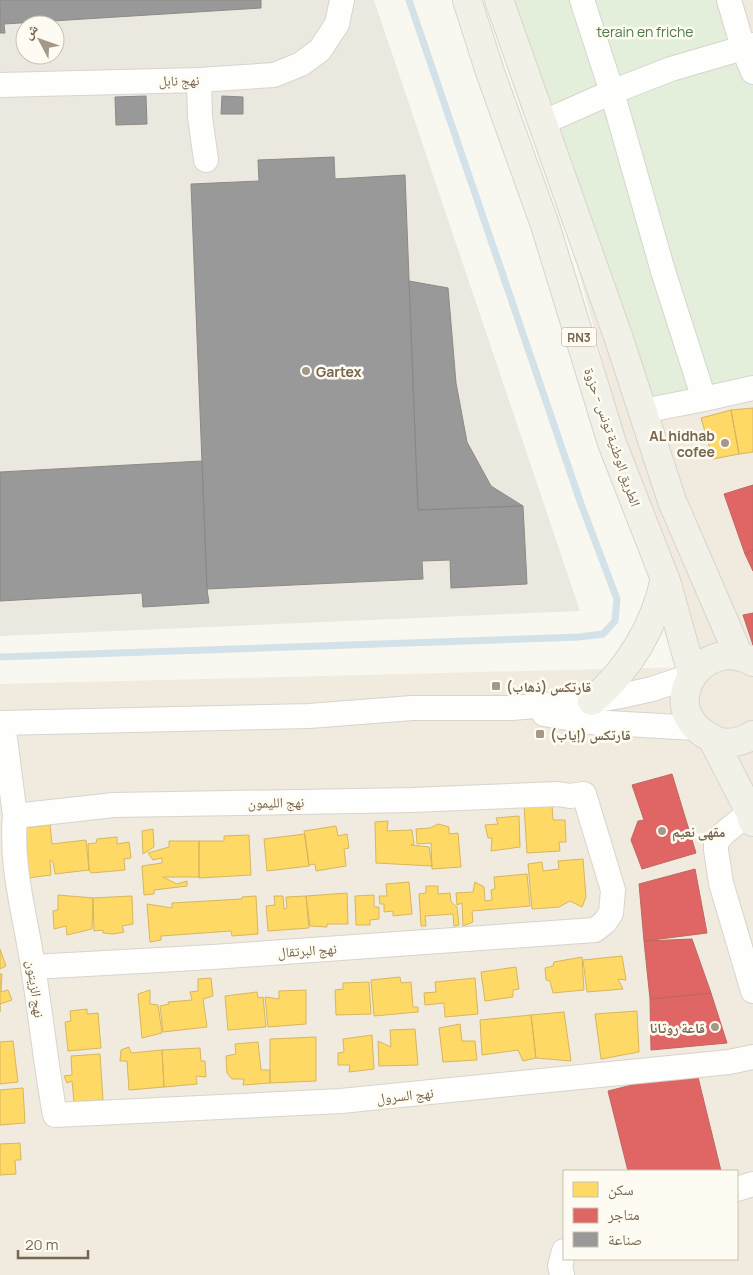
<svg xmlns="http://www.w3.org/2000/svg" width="753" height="1275" font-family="Manrope,'Noto Naskh Arabic',sans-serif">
<rect width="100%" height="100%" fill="#f8f7f0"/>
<path fill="#f0ebde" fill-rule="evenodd" d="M506 0H753V1275H0V684L685 667ZM564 1171H737V1259H564Z"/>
<path fill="#ebe8e0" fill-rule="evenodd" d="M0 0H374L580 611 0 636ZM25 25H55V55H25Z"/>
<path fill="#e3efdb" d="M510 0H739L748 36 753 35V399L647 417Z"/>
<path fill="#ffd966" stroke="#d6b65f" d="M753 408V452L739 454 731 410Z
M731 410 739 454 713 459 701 418Z
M552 805 553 820H565L566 842H559L560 851 527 853 524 806Z
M519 816 520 847 491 851 492 838H488L485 825 498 824 496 818Z
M388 821 387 831 412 830 414 844 411 845 429 847 432 866 376 863 375 822Z
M438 824 449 827V834L458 833 461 867 432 869 431 843 417 844 416 829 430 828Z
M50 825 52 844 86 840 89 870 55 874 53 862 50 860 51 875 28 878 23 828Z
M336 826 338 836 347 834 349 848 344 849 346 866 316 871 315 864 309 865 304 831Z
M153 829 154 847 143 854 142 831Z
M305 834 309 866 267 871 264 839Z
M249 835 251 875 199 878V841H224V836Z
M117 837V844L129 842 131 858 124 859 125 870 91 873 89 870 88 844 96 843 97 839Z
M169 841H199V877H163L177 884 187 881V886L154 890V894L144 895 142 866 162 863V858L153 860 148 853 169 847Z
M583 859 586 897 582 907 570 901 559 907 532 909 528 864 542 862 543 871 559 869 558 861Z
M527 874 530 906 472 911 473 922 463 926 462 903 457 905 456 893 473 892 475 882 484 887 485 901 492 900 491 890 495 889 494 877Z
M409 882 412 914 393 916V911L384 912V904H380L379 896H387L386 884Z
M426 886H438V894L450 893 451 902 457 907 459 925 454 926 453 914 425 916 426 926H421L419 894 426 893Z
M347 893 348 924H327V927L310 926 306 896Z
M58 895 93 898 92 929 67 935 66 926 54 929 53 911 58 910Z
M374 895V907H379V919L370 920V925H356L355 896Z
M132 896 133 924 122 926 124 932 113 934 103 933V930L94 931 93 898Z
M256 896 258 934 232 936 231 931 161 936V940L150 942 147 904 172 908V903L242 899V897Z
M274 896H283L284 909 287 908 286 897 306 896 309 928 268 931 266 906 275 905Z
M0 949 6 966 0 969Z
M622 956 626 980 618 979 623 989 587 992 583 960Z
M582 957 584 990 553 993 550 981 546 980 545 968 553 966 554 962Z
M516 967 519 989 513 990V997L485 1001 481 972Z
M0 974H2L1 992 8 990 12 1000 0 1004V1012Z
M400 977 401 983 411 982 413 1007H418V1012L374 1016 371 980Z
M211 978 213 996 203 999 207 1027 163 1032 160 1006 169 1004 168 1002 192 1000 190 992 198 991V979Z
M475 978 478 1014 445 1017 444 1003 425 1005 424 993 436 992 435 982Z
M369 982 371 1014 336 1015 335 990 343 989V983Z
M150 990V1004L158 1005 162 1033 142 1038 138 994Z
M306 990V1024L268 1027 265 997 279 999V991Z
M257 992 258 998 263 997 266 1027 228 1030 225 996Z
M87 1009V1014L98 1013 101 1048 68 1051 65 1022 71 1021 70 1011Z
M637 1011 639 1052 601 1059 595 1014Z
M564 1012 571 1061 536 1058 531 1015Z
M531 1015 536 1058 523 1061 518 1050 482 1055 480 1020Z
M460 1024 462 1041H475L477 1060 443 1062 439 1028Z
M415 1029 418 1065 379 1066 378 1041 391 1047 390 1030Z
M372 1035 374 1069 349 1072 350 1065H338V1053L344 1052 343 1039Z
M316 1037V1081L270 1083V1039Z
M13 1041 18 1082 0 1084V1042Z
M258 1042 261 1070H270V1083L243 1085 244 1079H232L227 1073 226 1056 236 1054 235 1044Z
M129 1047 131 1053 162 1050 164 1087 129 1090 127 1061H120L121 1050Z
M200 1048 201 1061H205L206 1077 196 1076 197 1084 164 1087 162 1050Z
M100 1054 103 1100 74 1102 72 1081 67 1083 64 1076 72 1075 71 1056Z
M23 1088 25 1123 0 1125V1090Z
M20 1143 21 1160H15L16 1174 0 1175V1144Z"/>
<path fill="#e06666" stroke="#c0665f" d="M753 485V550L745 554 724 494Z
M753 550V571L745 554Z
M753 613V645L743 615Z
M672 774 696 853 642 869 631 840 638 821 644 820 632 785Z
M695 869 707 933 644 941 639 884Z
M692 939 711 993 650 999 644 941Z
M711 993 727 1043 651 1050 650 999Z
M696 1069 721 1171H628L608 1091Z"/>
<path fill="#999" stroke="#8e8983" d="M0 0H261V8L4 24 5 33H0Z
M146 96 147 124 116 125 115 97Z
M222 96 243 97V114H221Z
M334 157 335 179 405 175 418 510 523 506 527 584 451 588 450 560 422 561 423 579 207 589 191 184 259 181 258 160Z
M409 281 448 288 456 383 467 442 491 486 523 506 418 510Z
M202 461 207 589 209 603 143 607 142 593 0 601V472Z"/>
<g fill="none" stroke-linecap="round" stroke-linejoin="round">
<path stroke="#d2e2e8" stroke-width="7" d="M0 657 579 637 603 634 615 621 617 599 581 504 409 0"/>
<g stroke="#d8d4cd" stroke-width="26">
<path id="minor" d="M582 0 612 92 663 271 704 399 753 388
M729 0 743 48 753 72
M199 80 200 117 206 160
M0 85 199 80 274 75 301 64 320 50 337 24 342 0
M542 123 612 92 671 69 753 45
M643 411 704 399
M544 714 590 722 696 728
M0 723 309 716 412 708H512L592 701 621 696 652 689 691 676
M3 723 15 816
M750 812 723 834 716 842V850L721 883 753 991
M33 967 213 957 595 930 605 922 611 913 613 890 584 794 570 796 558 794 413 800 114 805 15 816C10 867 26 918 33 967 41 1016 46 1066 55 1115L341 1101 729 1062 753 1057
M737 1189 753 1184
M562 1275 560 1266 564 1251"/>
</g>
<g stroke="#d9d4cc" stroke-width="30">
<path id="major" d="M467 0 490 72 545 225 612 443 667 584 692 674
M499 0 619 339 672 501 739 656
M753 662C704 634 658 702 703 733 709 737 713 740 720 742 731 744 743 741 753 735
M592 701C629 669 655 626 665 578
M713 740 750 812 753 822"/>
</g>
<use href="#minor" stroke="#fefefd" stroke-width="24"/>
<use href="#major" stroke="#f2f1e8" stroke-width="28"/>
</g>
<g fill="#a49887" stroke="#fefcf2" stroke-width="2">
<circle cx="306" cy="371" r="5"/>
<circle cx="725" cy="443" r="5"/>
<rect x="491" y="681" width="10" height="10" rx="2.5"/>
<rect x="535" y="729" width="10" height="10" rx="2.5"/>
<circle cx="662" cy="831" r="5"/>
<circle cx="715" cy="1027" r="5"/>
</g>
<g text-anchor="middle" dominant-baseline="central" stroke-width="5" stroke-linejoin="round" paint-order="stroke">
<rect fill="#fefcf2" stroke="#9f9280" stroke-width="1" x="561.5" y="327.5" width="35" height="19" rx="4"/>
<g font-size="12" font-weight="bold" fill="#76654f">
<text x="579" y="337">RN3</text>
</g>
<g font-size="14" fill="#4c7b48" stroke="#fefcf2">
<text x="645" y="31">terain en friche</text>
</g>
<g font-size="14" fill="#76654f" stroke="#fefcf2">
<text transform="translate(179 80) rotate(-1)">نهج نابل</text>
<text transform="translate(613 437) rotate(71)">الطريق الوطنية تونس - حزوة</text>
<text transform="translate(276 802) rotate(-1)">نهج الليمون</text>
<text transform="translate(307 950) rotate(-4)">نهج البرتقال</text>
<text transform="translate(36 989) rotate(82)">نهج الزيتون</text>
<text transform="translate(405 1095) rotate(-6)">نهج السرول</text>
</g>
<g font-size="14" font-weight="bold" fill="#76654f" stroke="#fefcf2" text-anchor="start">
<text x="316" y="371">Gartex</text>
<text x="715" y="435" text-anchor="end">AL hidhab<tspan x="715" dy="16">cofee</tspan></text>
<text x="506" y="686">قارتكس (ذهاب)</text>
<text x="550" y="734">قارتكس (إياب)</text>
<text x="672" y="831">مقهى نعيم</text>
<text x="705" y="1027" text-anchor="end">قاعة روتانا</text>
</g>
</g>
<rect x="563" y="1170" width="175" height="90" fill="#fefcf2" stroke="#c8c0b1"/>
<rect x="573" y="1182" width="25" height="15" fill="#ffd966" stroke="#c8c0b1"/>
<text x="608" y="1195" font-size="15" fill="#76654f">سكن</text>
<rect x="573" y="1208" width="25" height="15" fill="#e06666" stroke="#c8c0b1"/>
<text x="608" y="1220" font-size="15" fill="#76654f">متاجر</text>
<rect x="573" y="1232" width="25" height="15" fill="#999999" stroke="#c8c0b1"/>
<text x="608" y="1245" font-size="15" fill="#76654f">صناعة</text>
<g transform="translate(40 40) rotate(311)"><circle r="24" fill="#fefcf2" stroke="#c8c0b1"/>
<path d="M0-4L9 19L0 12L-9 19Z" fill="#a49887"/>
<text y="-8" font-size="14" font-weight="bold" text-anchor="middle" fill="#76654f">ش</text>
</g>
<path d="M18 1250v8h70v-8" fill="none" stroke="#76654f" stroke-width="2.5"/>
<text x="25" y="1250" font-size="15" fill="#76654f" stroke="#fefcf2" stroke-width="4" paint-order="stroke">20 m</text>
</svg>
